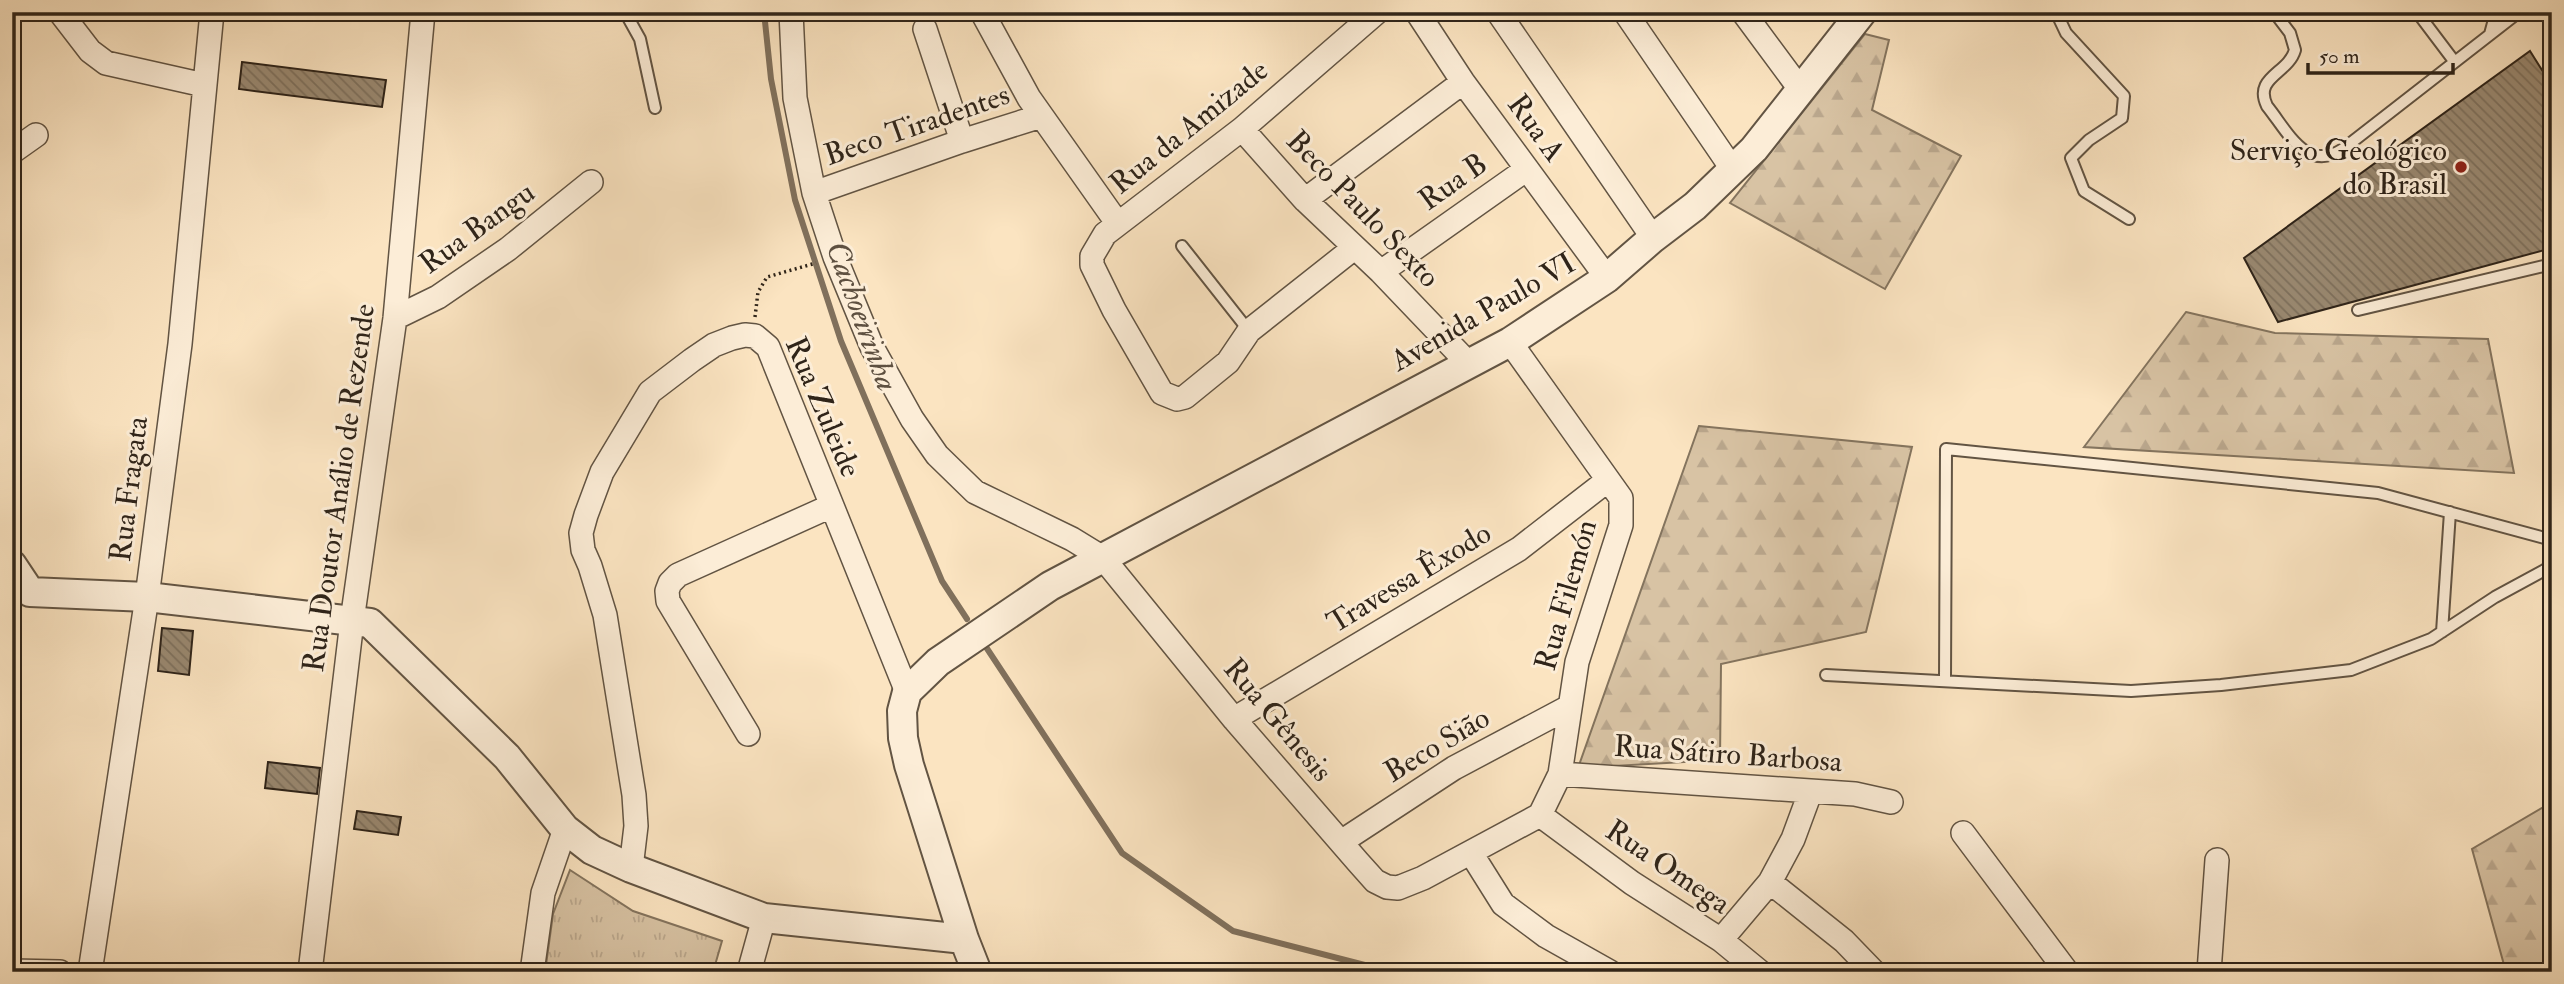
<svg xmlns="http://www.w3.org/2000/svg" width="2564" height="984" font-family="'IM FELL Double Pica',serif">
<defs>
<pattern id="forest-firs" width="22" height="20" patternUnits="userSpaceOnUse" patternTransform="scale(1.75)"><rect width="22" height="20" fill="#d8c3a4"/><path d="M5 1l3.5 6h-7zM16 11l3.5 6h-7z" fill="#baa78d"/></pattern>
<pattern id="park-tufts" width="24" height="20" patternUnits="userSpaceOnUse" patternTransform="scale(1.75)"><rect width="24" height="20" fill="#d8c3a4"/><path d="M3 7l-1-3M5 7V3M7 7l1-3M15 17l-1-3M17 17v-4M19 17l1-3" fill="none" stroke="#baa78d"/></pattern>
<pattern id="building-back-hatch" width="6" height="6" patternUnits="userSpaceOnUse" patternTransform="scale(1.75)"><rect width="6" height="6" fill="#998870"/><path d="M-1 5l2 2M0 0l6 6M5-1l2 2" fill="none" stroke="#7d6f5b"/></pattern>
</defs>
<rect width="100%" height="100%" fill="#fbe4c1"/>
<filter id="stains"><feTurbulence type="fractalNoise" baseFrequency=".00286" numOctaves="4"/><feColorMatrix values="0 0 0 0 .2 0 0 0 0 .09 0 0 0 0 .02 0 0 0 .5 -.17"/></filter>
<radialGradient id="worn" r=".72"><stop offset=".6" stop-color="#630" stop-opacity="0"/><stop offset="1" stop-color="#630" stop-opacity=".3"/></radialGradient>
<path fill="url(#forest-firs)" stroke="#84745e" stroke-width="2" d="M1865 34 1889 40 1872 110 1961 156 1885 289 1730 203Z
M2186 312 2275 333 2488 339 2514 473 2084 447Z
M1699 426 1912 447 1866 632 1721 664 1720 760 1578 768Z
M2552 802V972H2506L2472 849Z"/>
<path fill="url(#park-tufts)" stroke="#84745e" stroke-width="2" d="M570 870 633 911 722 941 713 972H545L553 914Z"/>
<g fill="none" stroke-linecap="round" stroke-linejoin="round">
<path stroke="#80705c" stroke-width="6" d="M764 12 771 79 795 200 841 341 942 581 967 619
M986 647 1122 853 1233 931 1392 972"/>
</g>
<path fill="url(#building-back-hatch)" stroke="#2f2419" stroke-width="2" d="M2530 51 2552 86V248L2278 322 2244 258Z
M242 62 386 80 382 107 239 89Z
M162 628 193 631 189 675 158 671Z
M268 762 320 768 317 794 265 788Z
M357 811 401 817 398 835 354 829Z"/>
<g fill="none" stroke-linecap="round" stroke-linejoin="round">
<g stroke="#625443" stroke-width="14">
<path id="service" d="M625 12 640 39 655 108
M2056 12 2066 33 2124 96 2122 118 2089 140 2071 158 2084 191 2129 219
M2274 12 2290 33 2295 50C2288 74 2253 77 2267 106 2288 132 2306 173 2343 149L2519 12
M2417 12 2454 61
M2490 34 2496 12
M1182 246 1249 331
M2358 310 2552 264
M2442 632 2450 512
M1826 675 2131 691 2221 685 2351 670 2431 639 2495 597 2552 566
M1945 681 1946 449 2378 493 2552 540"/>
</g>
<g stroke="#625443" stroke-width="26">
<path id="minor" d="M60 12 90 51 106 63 204 85
M791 12 795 98 814 193 835 257 872 347 912 419 937 455 975 492 1072 539 1103 558 1234 719 1358 862 1375 881 1387 887 1398 888 1423 878 1540 815 1560 774 1577 662 1621 525V498L1510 342
M982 12 1029 98 1118 224
M1417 12 1463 82 1607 278
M1498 12 1653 238
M1625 12 1733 170
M1743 12 1800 89
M925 29 962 141
M1242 129 1305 200 1381 272 1468 363
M12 152 36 135
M814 193 962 141 1041 116
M1305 200 1463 82
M1354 248 1249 331 1228 362 1185 397 1177 399 1162 393 1114 310 1092 265V256L1105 234 1242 129 1377 12
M1381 272 1527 169
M395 318 438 297 508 249 591 182
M1234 719 1519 549 1608 480
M748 734 668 601 667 591 670 583 678 575 831 506
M1560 774 1855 794 1891 802
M1540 815 1632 883 1721 940 1760 972
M1963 833 2067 972
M1341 842 1454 768 1569 707
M1471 853 1503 904 1546 936 1610 972
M631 868 636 826 634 795 605 615 590 566 583 550 581 533 586 515 602 472 650 392 692 360 714 345 732 338 745 335 755 336 768 347 907 692
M1770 882 1844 941 1874 972
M1721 940 1770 882 1793 839 1810 793
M12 971 60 972
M90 972 147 597 180 344 212 12
M310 972 352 621 395 318 423 12
M532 972 543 893 565 829
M749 972 764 918
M2209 972 2217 860"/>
</g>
<g stroke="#625443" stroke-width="32">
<path id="tertiary" d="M12 565 30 592 147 597 370 623 507 757 565 829 592 850 631 868 764 918 964 939
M977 972 964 939 909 765 903 738 902 711 907 692 938 662 1050 586 1510 342 1607 278 1653 238 1695 206 1754 149 1862 12"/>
</g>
<path stroke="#2f2419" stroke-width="3.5" stroke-dasharray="2 3.5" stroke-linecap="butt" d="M755 317 758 292 767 277 816 263"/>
<use href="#service" stroke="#fcedd7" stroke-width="10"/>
<use href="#minor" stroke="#fcedd7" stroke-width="23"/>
<use href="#tertiary" stroke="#fcedd7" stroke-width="28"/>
</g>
<circle fill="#8f2418" stroke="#fcedd7" stroke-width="2.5" cx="2461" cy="167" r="7"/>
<g text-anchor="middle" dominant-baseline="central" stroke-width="6" stroke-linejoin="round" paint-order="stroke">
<g font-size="30" fill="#2f2419" stroke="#fcedd7">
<text transform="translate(917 125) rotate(-19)">Beco Tiradentes</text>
<text transform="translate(1189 127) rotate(-39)">Rua da Amizade</text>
<text transform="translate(1536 128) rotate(54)">Rua A</text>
<text transform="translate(1453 182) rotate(-35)">Rua B</text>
<text transform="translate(1363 209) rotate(46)">Beco Paulo Sexto</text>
<text transform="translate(477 228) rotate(-36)">Rua Bangu</text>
<text transform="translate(1483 312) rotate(-30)">Avenida Paulo VI</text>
<text transform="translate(823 407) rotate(67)">Rua Zuleide</text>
<text transform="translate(339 488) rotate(-82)">Rua Doutor Análio de Rezende</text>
<text transform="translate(129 489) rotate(-83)">Rua Fragata</text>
<text transform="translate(1409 578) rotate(-31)">Travessa Êxodo</text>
<text transform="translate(1566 595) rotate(-74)">Rua Filemón</text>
<text transform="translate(1278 720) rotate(50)">Rua Gênesis</text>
<text transform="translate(1437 745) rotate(-31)">Beco Sião</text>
<text transform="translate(1728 754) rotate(4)">Rua Sátiro Barbosa</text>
<text transform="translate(1668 867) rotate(34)">Rua Omega</text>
</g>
<g font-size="30" fill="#2f2419" stroke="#fcedd7" text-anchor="end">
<text x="2447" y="150">Serviço Geológico<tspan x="2447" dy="34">do Brasil</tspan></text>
</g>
<g font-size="32" font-style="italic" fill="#5e5040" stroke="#fcedd7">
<text transform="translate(862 316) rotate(70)">Cachoeirinha</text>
</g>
</g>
<rect width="2564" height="984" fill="none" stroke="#fbe4c1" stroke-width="42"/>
<rect x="14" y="14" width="2536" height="956" fill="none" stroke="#2f2419" stroke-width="3.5"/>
<rect x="21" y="21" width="2522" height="942" fill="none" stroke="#2f2419" stroke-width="2"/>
<path d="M2308 63v10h145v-10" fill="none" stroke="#2f2419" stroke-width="3.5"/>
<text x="2319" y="63" font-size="21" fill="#2f2419" stroke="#fcedd7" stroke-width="5" paint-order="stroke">50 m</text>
<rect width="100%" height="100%" filter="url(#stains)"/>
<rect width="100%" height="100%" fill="url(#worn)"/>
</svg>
